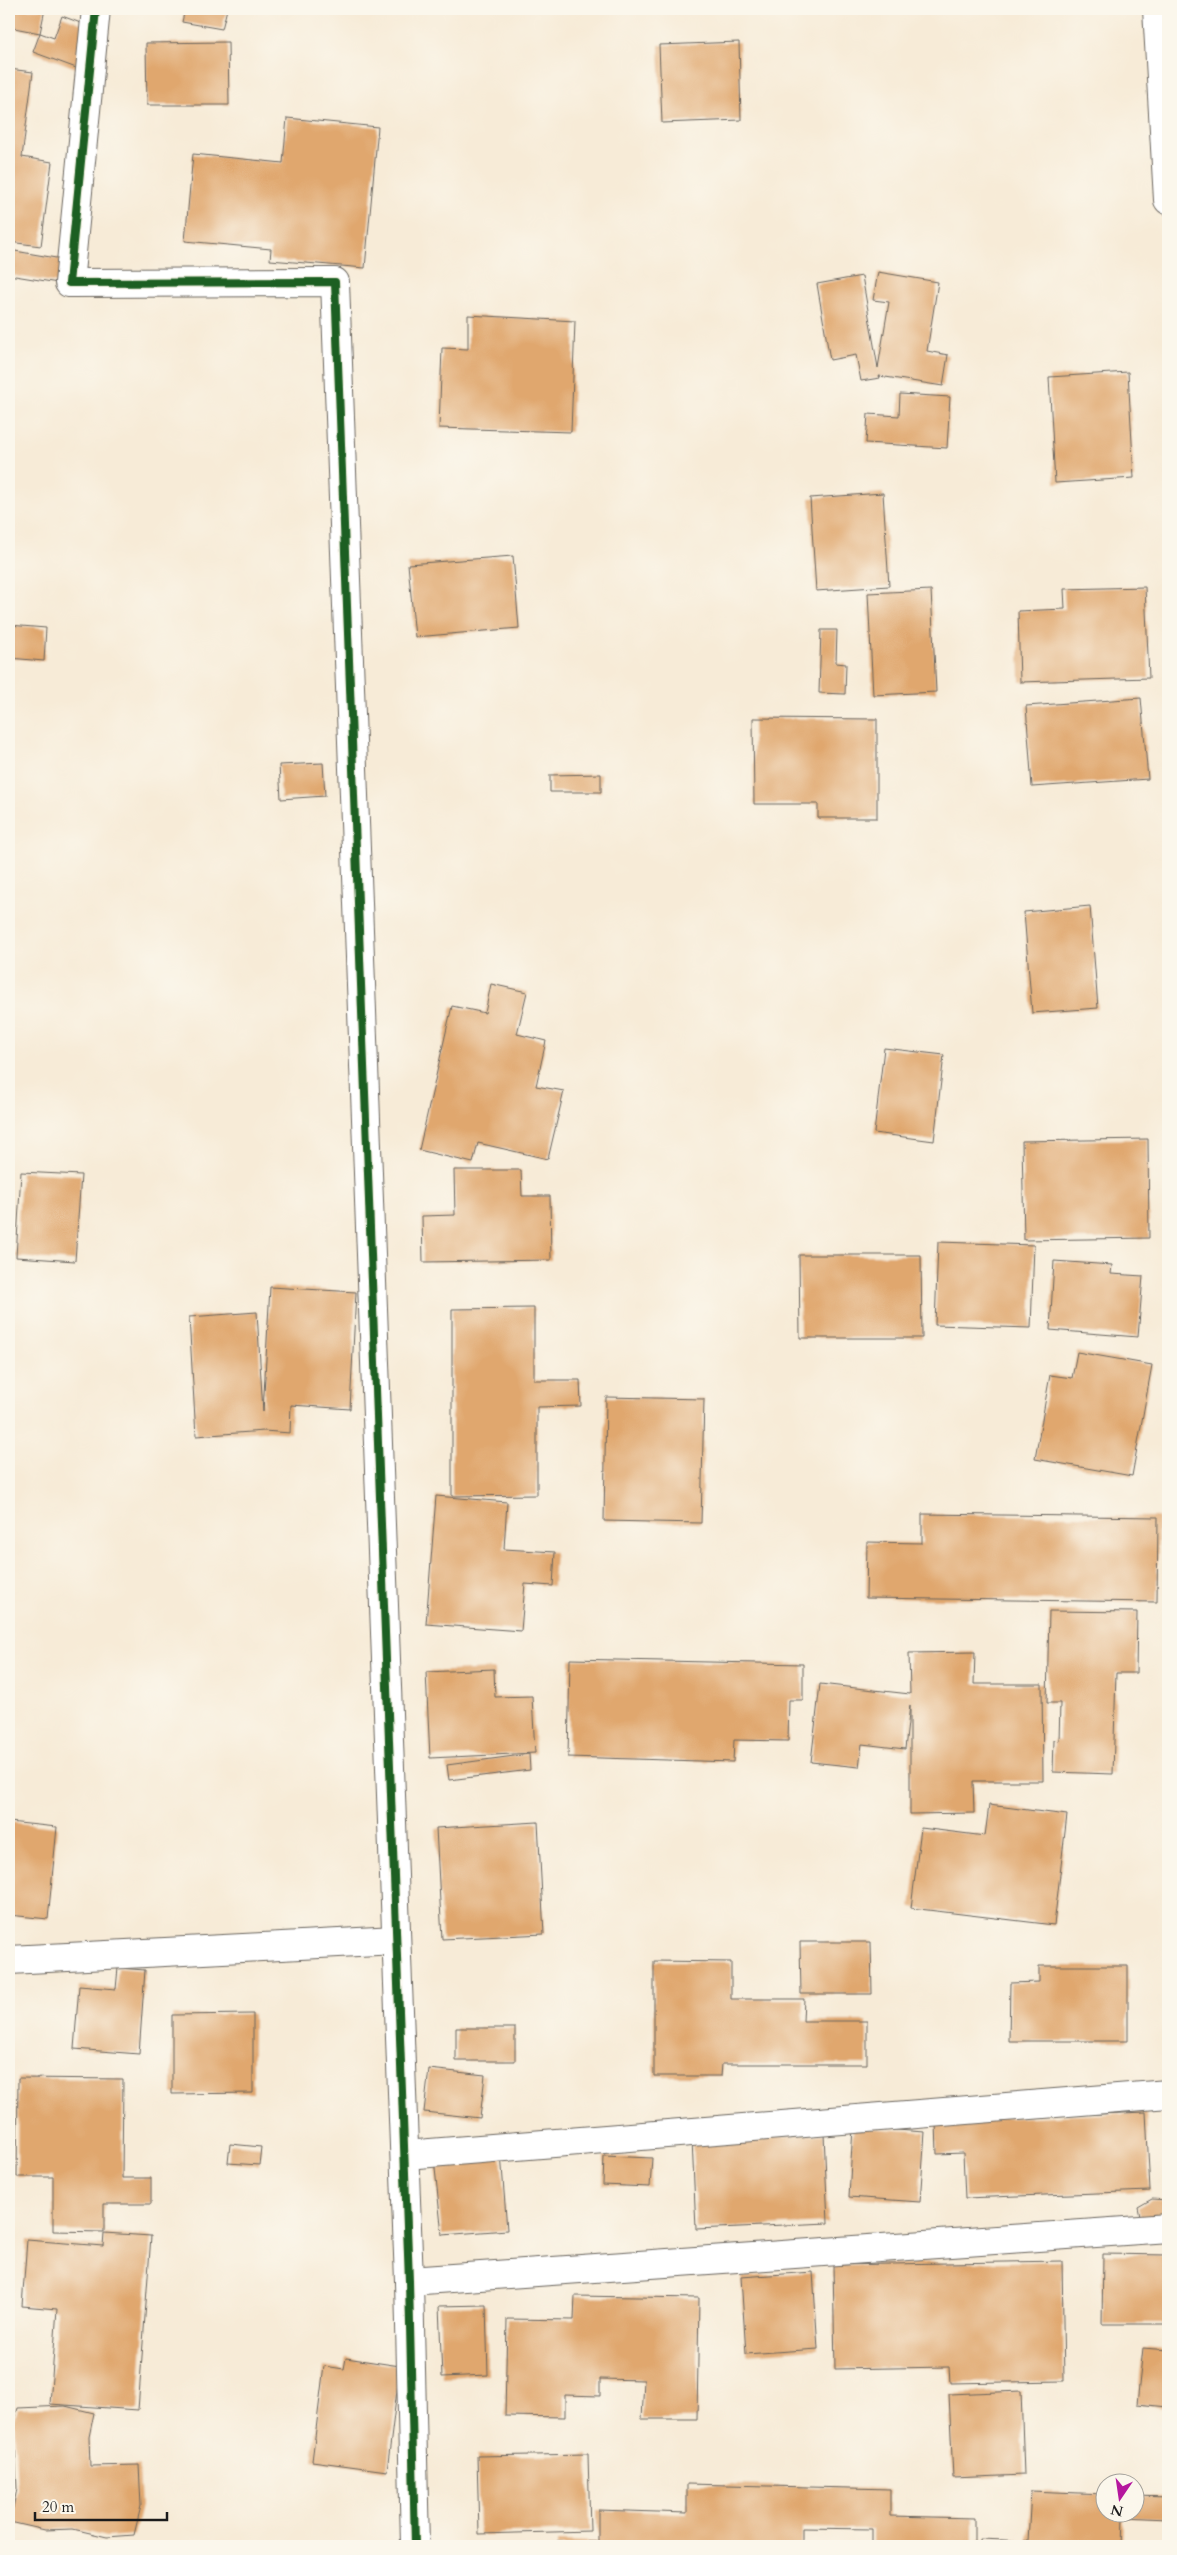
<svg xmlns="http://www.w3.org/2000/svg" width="1177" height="2555" font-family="Cardo,serif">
<rect width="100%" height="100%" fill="#fbf7ec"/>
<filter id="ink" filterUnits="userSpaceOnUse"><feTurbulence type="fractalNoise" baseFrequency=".02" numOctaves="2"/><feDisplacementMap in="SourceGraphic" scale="10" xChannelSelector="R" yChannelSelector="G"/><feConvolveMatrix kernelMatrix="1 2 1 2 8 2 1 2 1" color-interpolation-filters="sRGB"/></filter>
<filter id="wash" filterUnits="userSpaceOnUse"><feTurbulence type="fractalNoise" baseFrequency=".0096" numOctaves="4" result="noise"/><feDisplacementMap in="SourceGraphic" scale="20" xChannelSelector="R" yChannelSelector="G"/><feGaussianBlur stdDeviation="1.12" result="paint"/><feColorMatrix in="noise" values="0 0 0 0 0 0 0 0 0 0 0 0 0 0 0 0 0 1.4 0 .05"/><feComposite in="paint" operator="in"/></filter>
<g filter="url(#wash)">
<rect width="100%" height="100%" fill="#f7ebd7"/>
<g id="blocks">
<path fill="#e0a76e" d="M9 9H45L40 33 54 38 62 16 94 28 79 69 33 52 40 33 9 27Z
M185 9H227L222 29 182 22Z
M228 42 229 105H147L146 43Z
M739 42 741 120 662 123 659 45Z
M9 69 33 72 22 157 52 162 41 246 9 242Z
M287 118 378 127 365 268 270 260 271 249 185 241 193 154 283 163Z
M9 250 62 259 58 283 9 275Z
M878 272 938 282 927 351 948 355 943 386 879 376 880 378 861 381 856 355 830 360 817 284 862 276 878 368 889 302 873 300Z
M468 315 575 321 571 432 439 428 442 348 468 349Z
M1128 372 1134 478 1055 483 1049 377Z
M900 394 950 397 947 448 866 443 868 414 899 416Z
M883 493 889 586 816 591 810 498Z
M513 556 519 628 415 637 408 564Z
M1145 587 1149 678 1020 682 1018 611 1065 609 1064 589Z
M931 590 936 692 873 695 868 593Z
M9 625 46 628 44 661 9 658Z
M821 630H837L836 663 846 664 845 694 819 693Z
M1141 698 1148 779 1032 787 1026 706Z
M753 718 877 719V818H818V804H754Z
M323 763 325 796 281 799 279 765Z
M601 774V792H550V775Z
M1090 906 1098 1008 1032 1013 1024 912Z
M491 984 527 992 517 1034 546 1041 536 1086 564 1091 548 1159 478 1143 473 1163 419 1150 452 1006 485 1013Z
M884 1048 944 1055 934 1141 874 1133Z
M1148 1139 1149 1238 1024 1240 1022 1141Z
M454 1170H521L522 1196H550L551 1260 423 1262 422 1216 455 1215Z
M21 1172 81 1175 75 1261 16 1257Z
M938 1242 1034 1245 1031 1328 935 1325Z
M799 1255H921L922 1338H800Z
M1054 1261 1112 1265 1111 1274 1143 1276 1138 1337 1050 1330Z
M270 1287 356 1292 350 1409 291 1405 290 1433 264 1431 196 1436 189 1317 257 1312 263 1412Z
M534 1308V1380H580L581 1406 537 1407V1495L452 1496V1309Z
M1077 1352 1152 1365 1132 1476 1035 1459 1050 1375 1072 1378Z
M606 1397 704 1399 701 1523 604 1521Z
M436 1496 507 1502 504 1549 555 1552 553 1586 525 1584 521 1631 426 1624Z
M922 1514 1158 1517 1157 1602 866 1598 867 1542 922 1543Z
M1049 1611 1137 1612 1136 1673H1116L1113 1774 1053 1772 1054 1740 1059 1741 1060 1703H1047Z
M975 1652 974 1684H1042L1043 1781H973L974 1813 910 1814V1705L905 1749 862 1744 859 1767 811 1762 820 1684 910 1694 909 1653Z
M570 1659 803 1664V1700H789L788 1741 734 1740 733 1762 568 1757Z
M494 1669 495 1697 532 1696 535 1753 430 1758 426 1672Z
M529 1754 530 1770 449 1780 447 1765Z
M989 1805 1067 1815 1054 1925 911 1908 921 1828 985 1836Z
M9 1822 57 1827 48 1919 9 1915Z
M538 1822 544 1934 442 1939 436 1828Z
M800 1942H871L872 1994H801Z
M654 1961 731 1962V1999H804L803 2021H867V2064H722L721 2076H654Z
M1039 1966H1128V2041H1009L1010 1983 1039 1982Z
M118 1968 145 1970 139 2054 74 2049 79 1986 116 1989Z
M253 2014V2093L172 2094V2015Z
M456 2028H515V2061H456Z
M429 2069 485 2075 480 2118 424 2112Z
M18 2078 123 2079 122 2178H151V2204H104V2232L53 2231V2177H17Z
M1146 2112 1150 2191 965 2198 963 2153 937 2154 936 2121Z
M853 2127 925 2132 920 2202 849 2197Z
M824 2134 828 2223 696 2229 692 2140Z
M230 2144 261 2147 259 2165 228 2163Z
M501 2154 507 2230 442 2235 434 2159Z
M604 2156 652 2158 650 2187 603 2185Z
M1152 2199 1168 2200V2222L1142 2226 1138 2207Z
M104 2233 151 2236 138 2410 50 2404 57 2309 22 2306 27 2240 103 2246Z
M1103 2254 1168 2255V2324H1102Z
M1062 2261 1064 2381 950 2383 949 2367 835 2369 833 2265Z
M813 2272 818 2349 746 2354 741 2277Z
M575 2296 699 2298 697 2419H642L644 2380 600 2379V2396L565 2395V2417L505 2416 507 2319 574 2320Z
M486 2305 488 2375 442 2377 439 2306Z
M1143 2348 1168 2350V2407L1137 2404Z
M346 2358 400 2366 387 2471 312 2461 324 2366 344 2369Z
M1021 2391 1024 2475 953 2478 949 2394Z
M65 2406 94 2413 89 2437 90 2466 139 2465 141 2506 134 2535 107 2537 73 2529 45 2530 10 2522 17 2489 14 2422 18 2408Z
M588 2454 590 2531 479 2534 477 2456Z
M687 2484 890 2489V2516L974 2518V2546H872V2529L802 2528V2546H557V2541L598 2542V2510L687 2513Z
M1031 2491 1104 2494V2512H1134V2496L1168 2497V2519L1123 2517 1122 2546H980V2539L1028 2541Z"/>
</g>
</g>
<g filter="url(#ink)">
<use href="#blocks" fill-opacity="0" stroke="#69645d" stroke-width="1"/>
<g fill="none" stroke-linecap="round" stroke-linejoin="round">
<g stroke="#69645d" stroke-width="30">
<path id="minor" d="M1157 9 1168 200
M9 1960 396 1940
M405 2155 1168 2094
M409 2281 1168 2228"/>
</g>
<g stroke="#69645d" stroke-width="30">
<path id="tertiary" d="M96 9 69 283 335 282 409 2281 415 2546"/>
</g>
<use href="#minor" stroke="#fff" stroke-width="28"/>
<use href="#tertiary" stroke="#fff" stroke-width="28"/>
<g stroke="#fbf7ec" stroke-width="11">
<path id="cycleway" d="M96 9 69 283 335 282 409 2281 415 2546"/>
</g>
<use href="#cycleway" stroke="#1b5e20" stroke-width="8"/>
</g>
</g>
<rect width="1177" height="2555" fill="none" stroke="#fbf7ec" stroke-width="30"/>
<g transform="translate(1120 2498) rotate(193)"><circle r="24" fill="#fbf7ec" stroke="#a29f99"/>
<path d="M0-4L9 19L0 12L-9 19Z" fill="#b5179e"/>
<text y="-8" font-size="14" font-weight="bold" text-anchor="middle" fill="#1c1c1c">N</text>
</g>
<path d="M35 2512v8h132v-8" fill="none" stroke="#1c1c1c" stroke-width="2.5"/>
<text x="42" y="2512" font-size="15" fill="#1c1c1c" stroke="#fbf7ec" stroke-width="4" paint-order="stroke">20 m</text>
</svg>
